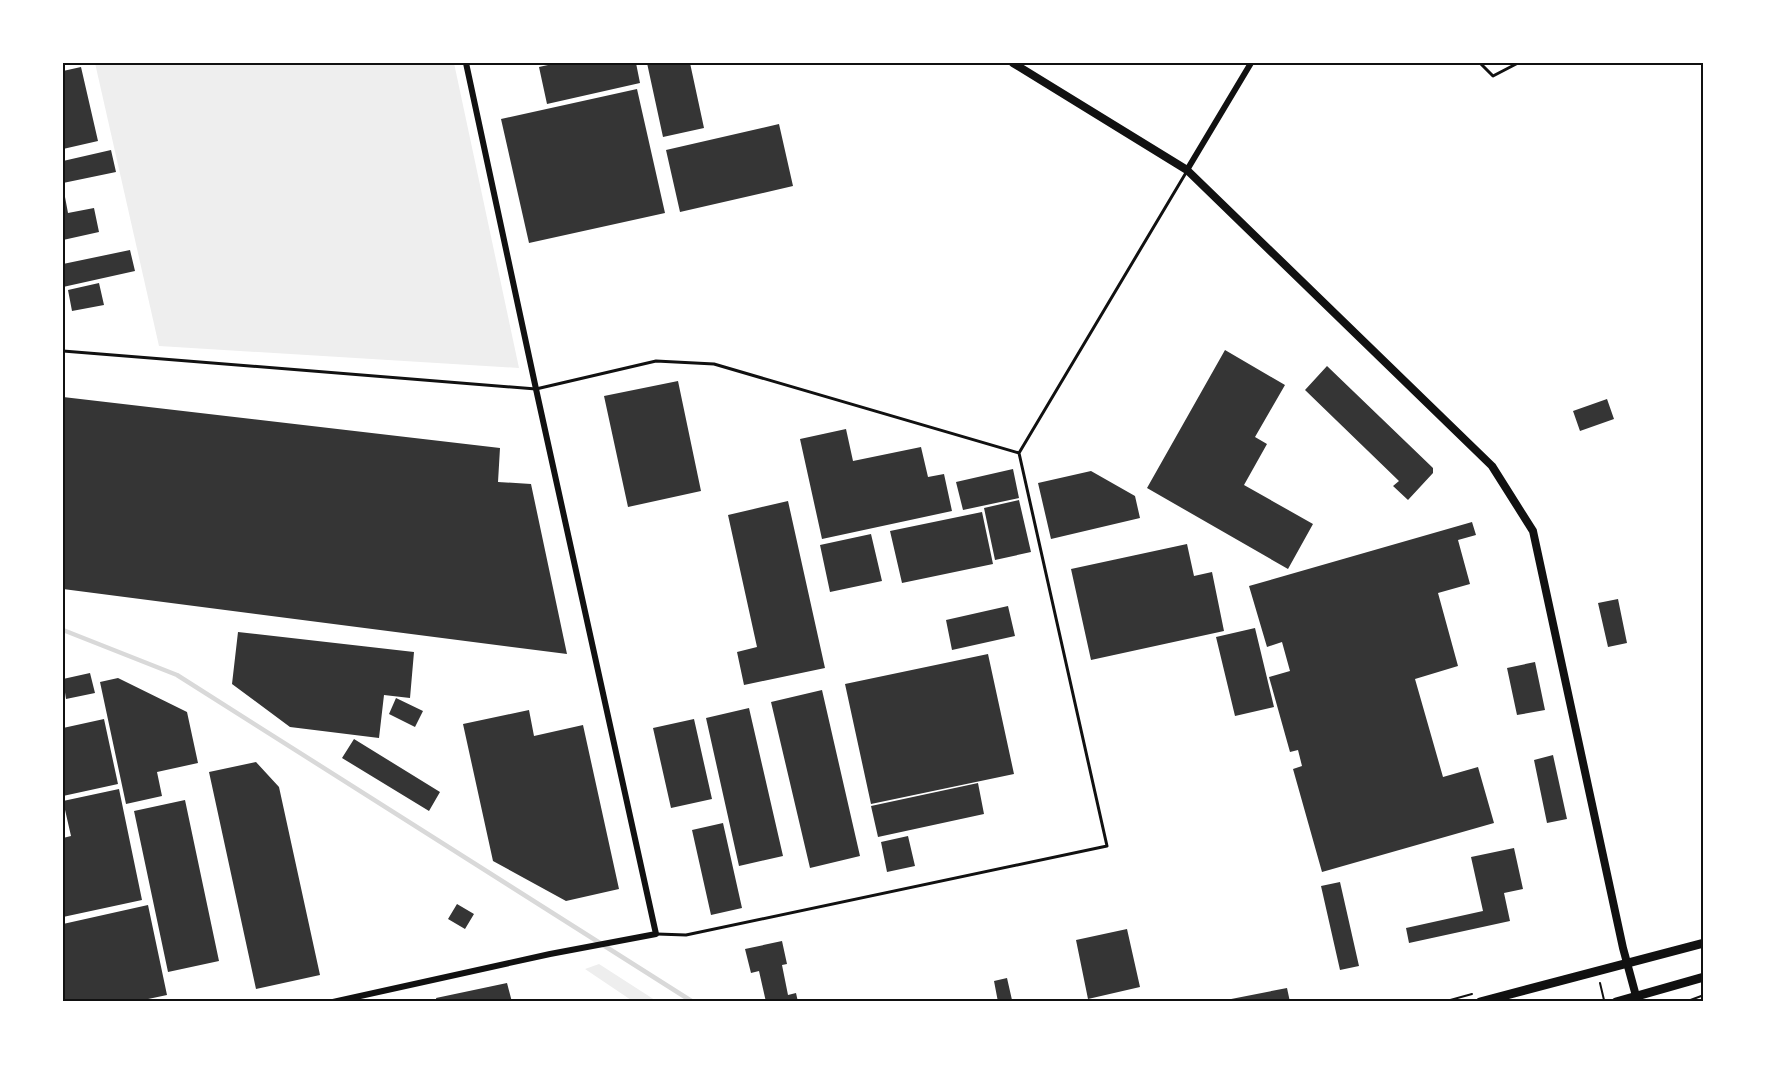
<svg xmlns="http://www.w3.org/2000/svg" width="1767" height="1065" font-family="'Source Sans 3',sans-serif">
<rect width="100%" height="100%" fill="#fff"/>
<path fill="#eee" d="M95 63H454L519 368 159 346Z
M599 964 658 1002H634L585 969Z"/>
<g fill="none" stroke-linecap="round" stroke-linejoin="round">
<path stroke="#d9d9d9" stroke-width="4.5" d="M63 630 177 675 693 1002"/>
</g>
<path fill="#353535" d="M557 63H636L640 83 547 104 539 67Z
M647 63H690L704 128 663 137Z
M81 67 98 141 63 149V71Z
M637 89 665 213 529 243 501 119Z
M779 124 793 186 680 212 666 150Z
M111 150 116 172 63 183V161Z
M65 197 68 213 94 208 99 232 63 240V198Z
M130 250 135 271 63 287V264Z
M99 283 104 305 72 311 68 290Z
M1225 350 1285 385 1255 437 1267 444 1244 485 1313 524 1288 569 1147 488Z
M1327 366 1433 468V473L1408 500 1393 486 1399 481 1305 390Z
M678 381 701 491 628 507 604 396Z
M63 397 500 448 498 482 531 484 567 654 63 589Z
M1607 399 1614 419 1580 431 1573 411Z
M846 429 853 461 921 447 928 477 944 474 952 511 822 539 800 439Z
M1013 469 1019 498 963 510 956 482Z
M1091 471 1135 496 1140 518 1051 539 1038 483Z
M1019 500 1031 552 995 560 984 508Z
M788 501 825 668 744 685 737 652 757 647 728 515Z
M982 512 993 564 902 583 890 531Z
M1472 522 1476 535 1458 540 1470 584 1438 593 1458 666 1415 679 1443 777 1478 767 1494 823 1322 872 1293 769 1302 766 1298 750 1290 752 1269 677 1290 671 1282 642 1267 647 1249 586Z
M871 534 882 581 830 592 820 545Z
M1187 544 1194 576 1212 572 1224 631 1091 660 1071 569Z
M1618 599 1627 643 1608 647 1598 603Z
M1008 606 1015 636 952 650 946 620Z
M1255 628 1274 707 1235 716 1216 637Z
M238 632 414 652 410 698 384 695 379 738 290 727 232 684Z
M988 654 1014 774 871 804 845 684Z
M1535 662 1545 710 1517 715 1507 668Z
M90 673 95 693 66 699 63 679Z
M118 678 187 712 198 763 157 772 162 796 126 804 100 682Z
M822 690 860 856 810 868 771 702Z
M396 698 423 711 415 727 389 714Z
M749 708 783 856 739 866 706 718Z
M529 710 534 736 583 725 619 889 566 901 493 861 463 724Z
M104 719 118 784 63 796V728Z
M694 719 712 799 671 808 653 728Z
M354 739 440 792 429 811 342 758Z
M1553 755 1567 819 1547 823 1534 760Z
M256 762 279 787 320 975 256 989 209 772Z
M978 783 984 814 878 837 871 806Z
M119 789 142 900 63 917V838L71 836 63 801Z
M185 800 219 961 168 972 134 811Z
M723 823 742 908 711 915 692 830Z
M908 836 915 866 887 872 881 842Z
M1514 848 1523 889 1504 893 1510 921 1409 943 1406 928 1483 911 1471 857Z
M1340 882 1359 966 1340 970 1321 886Z
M457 904 474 914 465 929 448 919Z
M148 905 167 995 134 1002H63V924Z
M1127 929 1140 987 1088 999 1076 940Z
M782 941 787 964 782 965 788 995 796 993 798 1002H766L759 971 751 973 745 949Z
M1007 978 1012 1000 998 1002 994 981Z
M507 983 512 1002H437L436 998Z
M1287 988 1290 1002H1221V1001Z"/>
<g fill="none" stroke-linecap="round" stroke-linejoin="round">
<path stroke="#111" stroke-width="2" d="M1600 983 1604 1000
M1443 1002 1472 994
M1685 1002 1704 995"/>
<path stroke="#111" stroke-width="3" d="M1480 63 1493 76 1518 63
M63 351 536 389 656 361 714 364 1019 453 1107 846 686 935 657 934
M1019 453 1187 171"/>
<path stroke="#111" stroke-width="6" d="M1187 170 1251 63
M333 1002 550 954 656 934 536 389 466 63"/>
<path stroke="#111" stroke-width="8" d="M1013 63 1187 170 1492 466 1533 531 1623 948 1636 996"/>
<path stroke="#111" stroke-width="9" d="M1480 1002 1704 943
M1616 1002 1704 977"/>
</g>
<rect width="1767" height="1065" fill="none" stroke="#ffffff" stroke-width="129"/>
<rect x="64" y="64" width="1638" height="936" fill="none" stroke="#111" stroke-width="2"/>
</svg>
